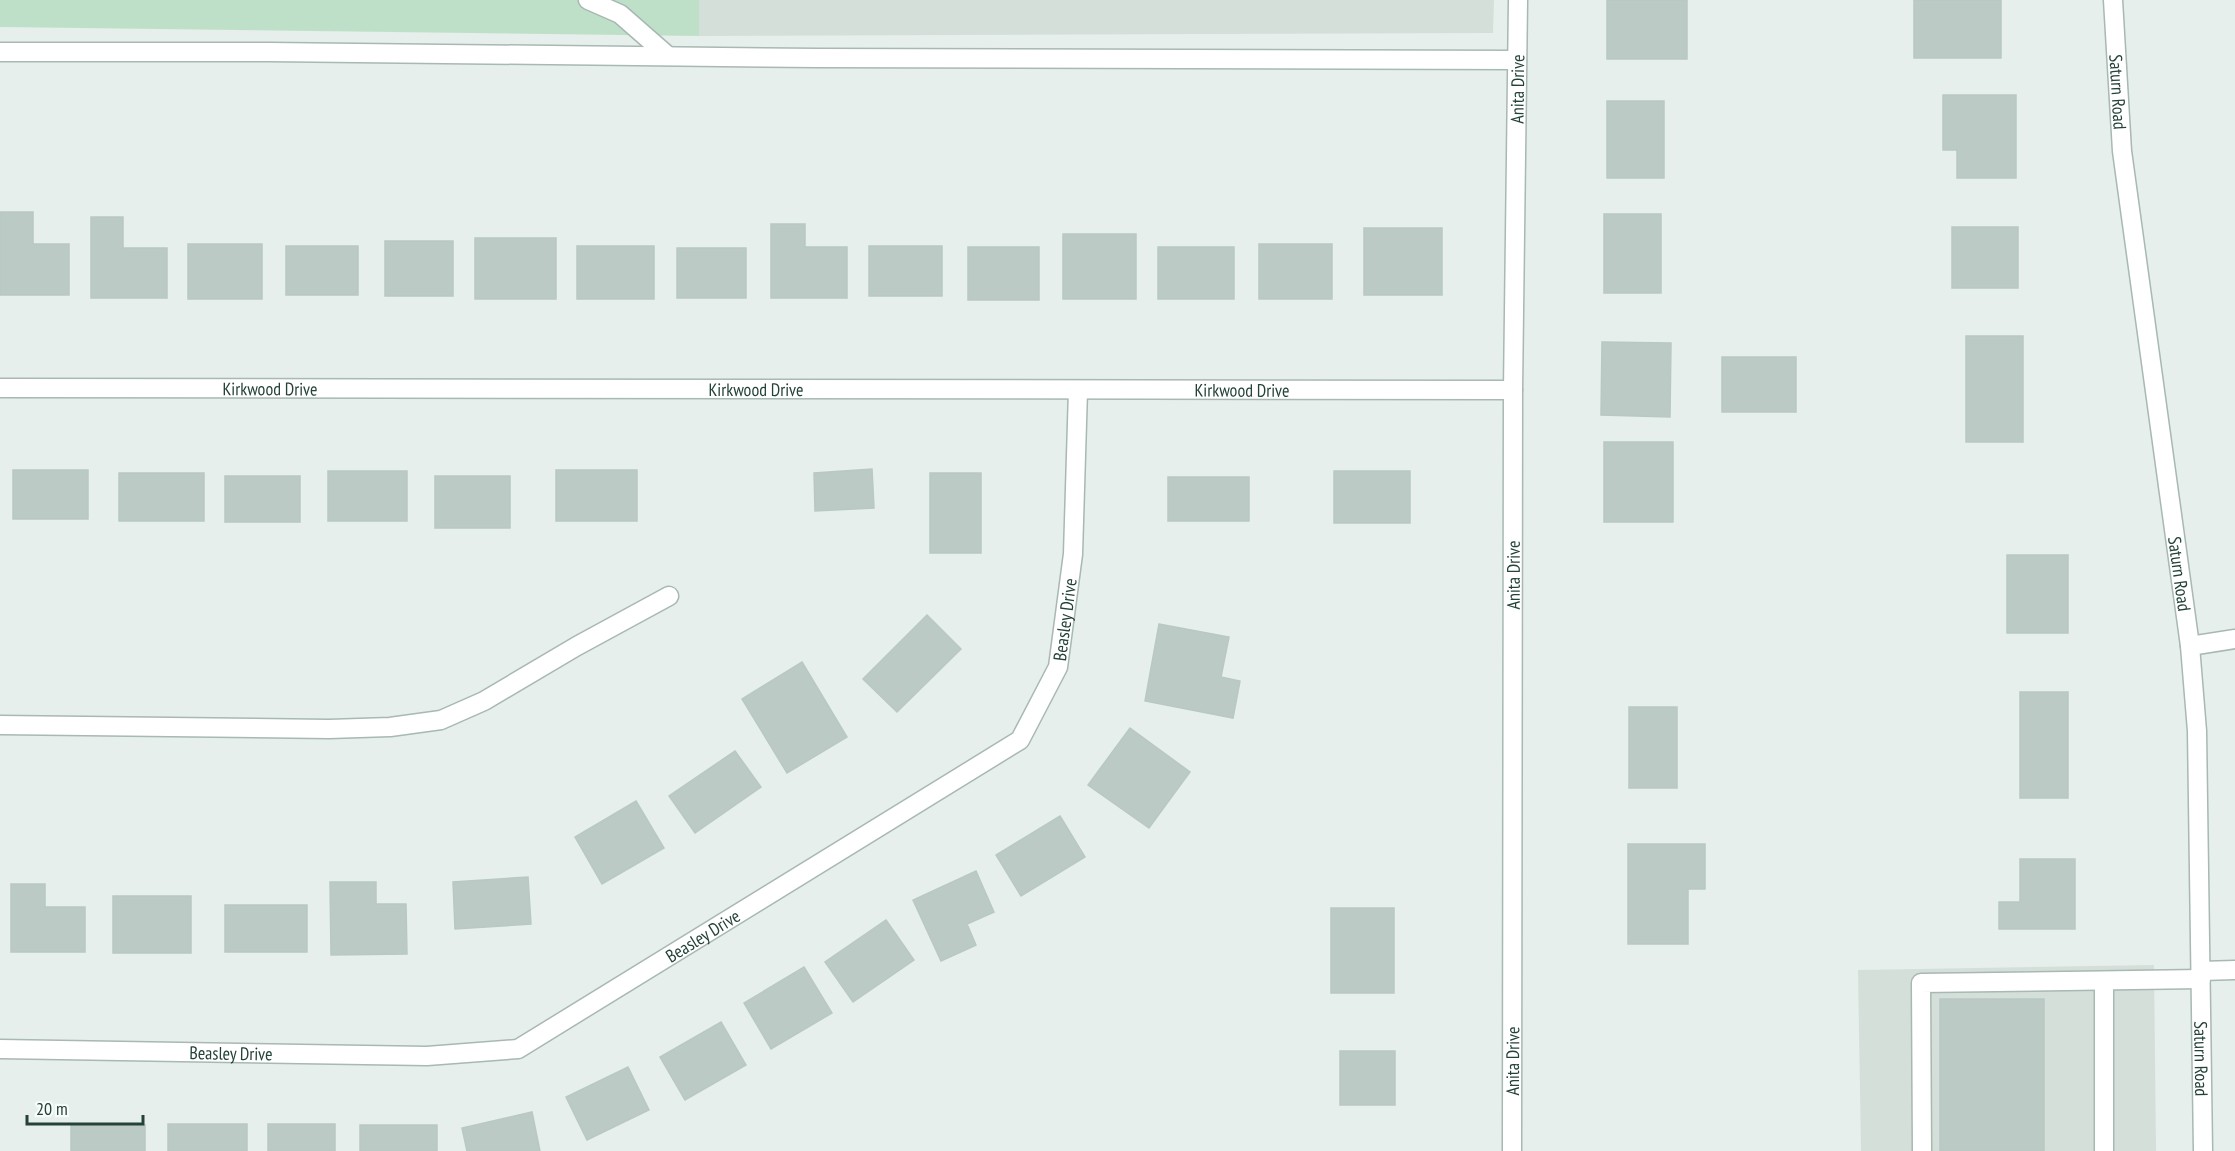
<svg xmlns="http://www.w3.org/2000/svg" width="2235" height="1151" font-family="'PT Sans Narrow',sans-serif">
<rect width="100%" height="100%" fill="#e6efeb"/>
<path fill="#d4dfda" d="M699 0H1494L1493 33 699 36Z
M2154 965 2156 1151H1861L1858 970Z"/>
<path fill="#bfe0c8" d="M0 0H699V36L0 27Z"/>
<path fill="#bbcac4" stroke="#b8c9c2" stroke-width="1.5" d="M1607 0H1687V59H1607Z
M1914 0H2001V58H1914Z
M1943 95H2016V178H1957V150H1943Z
M1607 101H1664V178H1607Z
M0 212H33V244H69V295H0Z
M1604 214H1661V293H1604Z
M91 217H123V248H167V298H91Z
M771 224H805V247H847V298H771Z
M1952 227H2018V288H1952Z
M1364 228H1442V295H1364Z
M1063 234H1136V299H1063Z
M475 238H556V299H475Z
M385 241H453V296H385Z
M188 244H262V299H188Z
M1259 244H1332V299H1259Z
M286 246H358V295H286Z
M577 246H654V299H577Z
M869 246H942V296H869Z
M968 247H1039V300H968Z
M1158 247H1234V299H1158Z
M677 248H746V298H677Z
M1966 336H2023V442H1966Z
M1602 342 1671 343 1670 417 1601 415Z
M1722 357H1796V412H1722Z
M1604 442H1673V522H1604Z
M872 469 874 508 815 511 814 473Z
M13 470H88V519H13Z
M556 470H637V521H556Z
M328 471H407V521H328Z
M1334 471H1410V523H1334Z
M119 473H204V521H119Z
M930 473H981V553H930Z
M225 476H300V522H225Z
M435 476H510V528H435Z
M1168 477H1249V521H1168Z
M2007 555H2068V633H2007Z
M927 615 961 649 897 712 863 679Z
M1159 624 1229 637 1221 677 1240 681 1233 718 1145 701Z
M802 662 847 737 787 773 742 699Z
M2020 692H2068V798H2020Z
M1629 707H1677V788H1629Z
M1130 728 1190 772 1149 828 1088 785Z
M735 751 761 787 695 833 669 796Z
M636 801 664 848 602 884 575 837Z
M1060 816 1085 857 1021 896 996 855Z
M1628 844H1705V889H1688V944H1628Z
M2020 859H2075V929H1999V902H2020Z
M976 871 994 912 967 924 976 945 941 961 913 900Z
M528 877 531 924 455 929 453 882Z
M330 882H376V904H406L407 954 331 955Z
M11 884H45V907H85V952H11Z
M113 896H191V953H113Z
M225 905H307V952H225Z
M1331 908H1394V993H1331Z
M886 920 914 960 853 1002 825 962Z
M804 967 832 1013 771 1049 744 1003Z
M1940 999H2044V1151H1940Z
M721 1022 746 1065 685 1100 660 1057Z
M1340 1051H1395V1105H1340Z
M628 1067 649 1110 587 1140 566 1097Z
M532 1112 540 1151H467L462 1128Z
M168 1124H247V1151H168Z
M268 1124H335V1151H268Z
M71 1125H145V1151H71Z
M360 1125H437V1151H360Z"/>
<g fill="none" stroke-linecap="round" stroke-linejoin="round">
<g stroke="#a8b8b2" stroke-width="21">
<g id="minor">
<path d="M588 0 620 14 668 56"/>
<path id="s1" d="M2113 0 2122 151 2190 646 2197 731 2203 1151"/>
<path d="M0 52H269L818 58 1517 60"/>
<path id="s2" d="M0 388 1513 390"/>
<path d="M2190 646 2235 639"/>
<path d="M0 725 329 729 390 727 441 720 484 701 577 646 669 596"/>
<path d="M2201 971 2235 970"/>
<path d="M2104 981V1151"/>
<path id="s3" d="M0 1049 427 1056 518 1049 1020 740 1058 667 1073 554 1078 390"/>
<path id="s4" d="M1512 1151 1513 390 1518 0"/>
<path d="M1922 1151 1921 983 2201 979"/>
</g>
</g>
<use href="#minor" stroke="#fff" stroke-width="18"/>
</g>
<g text-anchor="middle" dominant-baseline="central" stroke-width="6" stroke-linejoin="round" paint-order="stroke">
<g font-size="18" fill="#24423a" stroke="#f7fbf9">
<text stroke="none"><textPath href="#s4" startOffset="1062">Anita Drive</textPath></text>
<text stroke="none"><textPath href="#s1" startOffset="92">Saturn Road</textPath></text>
<text stroke="none"><textPath href="#s2" startOffset="270">Kirkwood Drive</textPath></text>
<text stroke="none"><textPath href="#s2" startOffset="756">Kirkwood Drive</textPath></text>
<text stroke="none"><textPath href="#s2" startOffset="1242">Kirkwood Drive</textPath></text>
<text stroke="none"><textPath href="#s1" startOffset="578">Saturn Road</textPath></text>
<text stroke="none"><textPath href="#s4" startOffset="576">Anita Drive</textPath></text>
<text stroke="none"><textPath href="#s3" startOffset="1238">Beasley Drive</textPath></text>
<text stroke="none"><textPath href="#s3" startOffset="735">Beasley Drive</textPath></text>
<text stroke="none"><textPath href="#s3" startOffset="231">Beasley Drive</textPath></text>
<text stroke="none"><textPath href="#s1" startOffset="1064">Saturn Road</textPath></text>
<text stroke="none"><textPath href="#s4" startOffset="90">Anita Drive</textPath></text>
</g>
</g>
<path d="M27 1115v9h116v-9" fill="none" stroke="#24423a" stroke-width="3"/>
<text x="36" y="1115" font-size="18" fill="#24423a" stroke="#f7fbf9" stroke-width="4.5" paint-order="stroke">20 m</text>
</svg>
